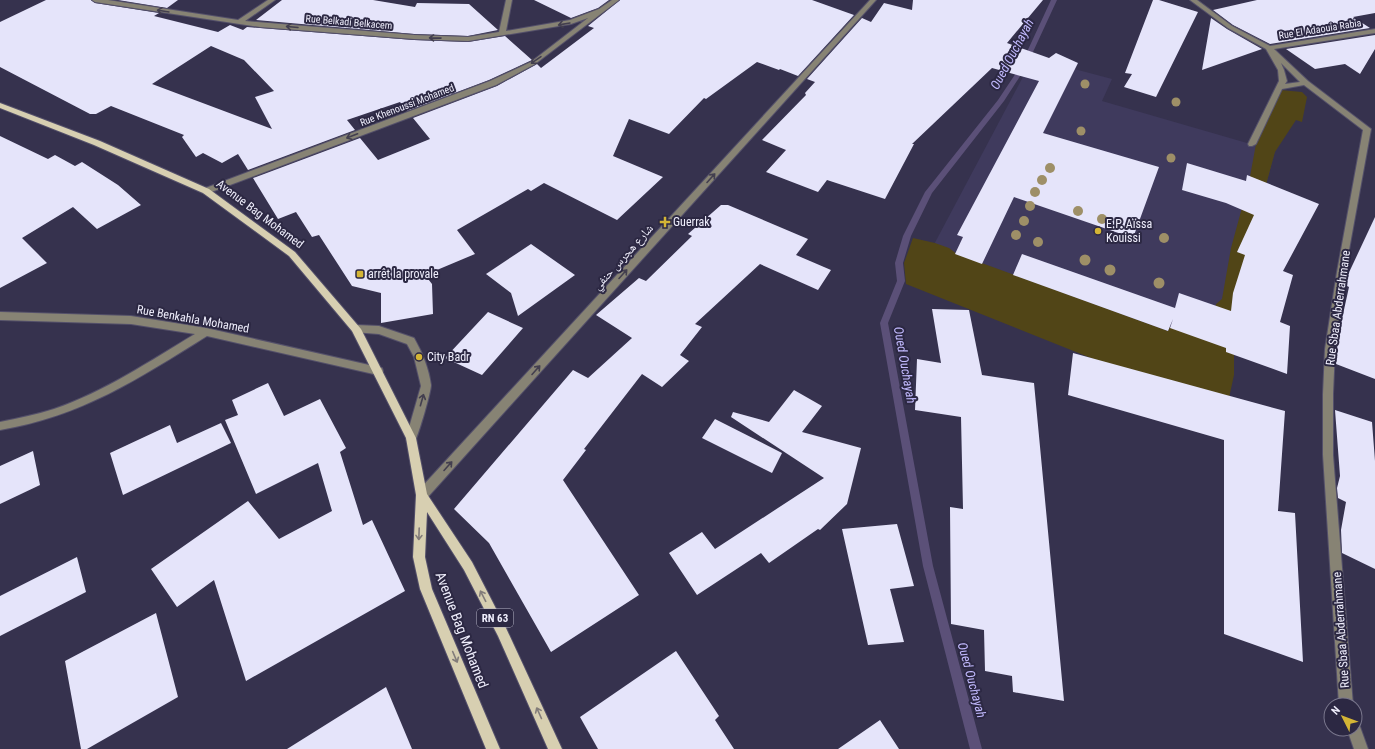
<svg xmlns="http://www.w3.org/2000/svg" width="1375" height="749" font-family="'Roboto Condensed','Noto Naskh Arabic',sans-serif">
<rect width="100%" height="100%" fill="#36324e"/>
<path fill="#3f3a5d" d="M1033 58 1112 79 1102 101 1275 151 1257 218 1234 346V375L912 286Z"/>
<path fill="#514517" d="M1280 90 1302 92 1307 97 1302 122 1296 120 1275 152 1257 218 1234 346V375L1226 412 906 284 904 263 913 238 935 243 949 248 957 254 1168 331 1170 327 1209 340 1216 304 1222 299 1231 248 1249 182 1258 133Z"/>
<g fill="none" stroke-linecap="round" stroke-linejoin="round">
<path fill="#5b5078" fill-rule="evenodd" d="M1051 0H1057L1026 67 1004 101 932 193 911 236 903 263 905 281 888 323 933 566 982 749H970L923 566 880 323 897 281 895 263 903 236 925 192 998 100 1020 67Z"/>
</g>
<path fill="#e5e4fa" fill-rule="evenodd" d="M46 0H91L95 3 159 13 154 16 218 32 230 25 243 30 247 27 414 40 468 42 505 36 532 60 489 80 407 111 400 102 347 120 355 130 248 170 238 154 222 163 203 153 196 157 182 137 184 135 111 106 96 114H90L0 67V22ZM211 46 244 60 274 91 255 97 272 129 152 84Z
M118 0H178L167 8Z
M282 0H373L415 7 417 3 469 4 498 30 468 36 414 34 256 20Z
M534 0H609L598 8 571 18Z
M620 0H812L854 15 798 76 780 69 779 70 757 62 706 99 704 98 669 134 629 119 613 156 663 177 617 220 544 183 531 191 528 189 457 230 475 254 425 275 432 284 433 314 381 323V293L352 286 319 235 312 237 296 212 278 219 253 178 360 138 378 160 430 139 413 118 497 86 537 64 541 68 594 28 588 26Z
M913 0H1043L1007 43 1049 58 1056 53 1078 63 1043 133 1159 167 1133 238 1014 197 982 264 955 254 963 237 957 235 1039 81 992 68 912 144H914L885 199 827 180 818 192 766 172 786 150 762 140 806 95 805 93 815 82 807 79 862 18 871 22 884 3 912 10Z
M1153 0H1159L1198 12 1156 97 1124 87 1132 74 1125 73Z
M1257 0H1375V13L1353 17 1370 28 1270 44 1233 25 1213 10Z
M1211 18 1227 29 1262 49 1202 70Z
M1375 35V49L1360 74 1345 64 1315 69 1286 49Z
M0 136 48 159 55 155 75 166 82 162 118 185 141 205 97 229 73 207 22 238 47 263 0 288Z
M1187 163 1246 181 1247 175 1319 204 1283 271 1293 275 1280 322 1290 326 1287 374 1226 352V348L1170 328 1173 319 1168 331 1013 275 1022 254 1175 308 1179 293 1231 311 1233 293 1245 255 1237 252 1254 215 1226 203 1182 190Z
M721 205H728L808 239 796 255 831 270 818 290 760 264 695 324 702 327 680 355 689 361 662 387 642 374 584 449 586 450 563 480 639 595 551 652 489 543 454 509 573 370 588 378 632 338 596 315 639 278 646 281 692 236 688 234Z
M1375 217V379L1336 364 1338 337 1349 287 1345 285V281Z
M531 244 575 275 518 316 511 293 486 274Z
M932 309 969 310 982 375 1034 383 1064 701 1013 692 1012 676 985 671 984 630 951 624 950 507 963 509 961 417 915 410 917 359 941 363Z
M488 312 523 328 482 375 445 358Z
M1073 353 1285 411 1278 511 1295 513 1303 662 1224 634V440L1068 395Z
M268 383 284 416 320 399 346 448 340 452 363 525 372 520 405 591 246 681 214 580 177 607 151 569 248 501 279 539 332 511 318 463 256 494 225 420 238 415 232 400Z
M794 390 822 406 802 432 861 448 847 504 820 530 818 529 769 563 761 553 697 595 669 553 702 532 715 549 824 478 731 417 733 412 769 422Z
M1335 410 1372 422 1375 461V569L1342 553 1341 530 1346 502 1338 498 1337 488 1340 476Z
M715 419 782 453 772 473 702 438Z
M221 423 231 443 123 495 110 453 170 425 177 443Z
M33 451 40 485 0 504V466Z
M897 524 914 586 890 589 904 642 868 645 842 529Z
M77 557 86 592 0 636V596Z
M156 613 178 697 87 749H81L65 661Z
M676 651 719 716 715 720 734 749H598L580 717Z
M386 687 412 749H287Z
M880 720 899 749H838Z"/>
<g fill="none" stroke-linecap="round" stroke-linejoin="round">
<g stroke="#54506a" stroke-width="2">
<path id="minor" d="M92 0H108L238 20 268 0H275L245 21 414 35 468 37 499 32 506 0H512L506 31 570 20 599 9 612 0H619L535 64 496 85 206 194 203 193V189L490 81 531 62 588 18 571 24 468 41 414 39 260 27 95 2Z
M870 0H876L426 499 422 500 418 499 416 495 418 491Z
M1190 0H1197L1232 26 1270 46 1375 29V33L1274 49 1308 81 1371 129 1345 272 1335 349 1333 394V455L1353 705H1339L1323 455V394L1325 349 1337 272 1363 130 1304 85 1282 89 1256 144 1252 146H1249L1248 144 1279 81 1278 70 1266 49 1228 28ZM1281 63 1300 82 1285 84 1287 81 1284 70Z
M0 312 131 316 206 328 378 367 382 368 383 371 382 374 378 375 207 336C138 379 82 416 0 430V422C18 418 36 415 54 409 104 392 150 361 195 334L131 324 0 320Z
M356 325 379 326 414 338C422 352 429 369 431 385 431 392 419 433 415 441L411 443 407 441 406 438 421 386 414 357 407 344 379 334 353 332 351 329 353 326Z
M1355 723 1359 724 1368 749H1354L1347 729H1355Z"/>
</g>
<g stroke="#54506a" stroke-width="2">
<path id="major" d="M0 103 100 141 209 189 295 252 361 329 416 438 427 494 472 562 506 628 562 749H548L498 636 464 570 427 512 425 557 432 589 500 749H486L420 589 413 557 416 495 406 438 352 331 289 256 203 193 94 145 0 108Z"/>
</g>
<use href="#minor" fill="#878374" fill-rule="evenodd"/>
<use href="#major" fill="#d7cfb1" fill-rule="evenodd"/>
</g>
<g fill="#9e8f67">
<circle cx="1085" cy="84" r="4.5"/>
<circle cx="1176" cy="102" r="4.5"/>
<circle cx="1081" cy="131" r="4.5"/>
<circle cx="1171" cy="158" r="4.5"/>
<circle cx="1050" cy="168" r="5"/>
<circle cx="1042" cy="180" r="5"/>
<circle cx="1035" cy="192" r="5"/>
<circle cx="1030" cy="206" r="5"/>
<circle cx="1078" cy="211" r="5"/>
<circle cx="1102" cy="219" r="5"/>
<circle cx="1024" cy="221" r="5"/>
<circle cx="1016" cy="235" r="5"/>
<circle cx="1164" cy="238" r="5"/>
<circle cx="1038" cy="242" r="5"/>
<circle cx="1085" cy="260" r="5.5"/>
<circle cx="1110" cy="270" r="5.5"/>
<circle cx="1159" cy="283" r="5.5"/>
</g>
<defs><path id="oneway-shaft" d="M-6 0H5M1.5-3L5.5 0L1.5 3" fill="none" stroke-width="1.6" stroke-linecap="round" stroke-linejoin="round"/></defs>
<g stroke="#433f4f">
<use href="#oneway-shaft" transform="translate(163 11) rotate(-171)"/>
<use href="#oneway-shaft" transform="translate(564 24) rotate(170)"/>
<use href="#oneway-shaft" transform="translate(292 27) rotate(-175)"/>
<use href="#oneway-shaft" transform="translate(435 38) rotate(-179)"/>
<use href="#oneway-shaft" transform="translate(536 60) rotate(145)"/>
<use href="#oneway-shaft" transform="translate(352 136) rotate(159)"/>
<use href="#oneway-shaft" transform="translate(711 178) rotate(-48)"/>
<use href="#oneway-shaft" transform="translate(623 274) rotate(-48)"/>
<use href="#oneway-shaft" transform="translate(536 370) rotate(-48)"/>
<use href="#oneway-shaft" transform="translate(422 400) rotate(-74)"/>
<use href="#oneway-shaft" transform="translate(448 466) rotate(-48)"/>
</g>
<g stroke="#827c7a">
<use href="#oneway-shaft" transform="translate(419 534) rotate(92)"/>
<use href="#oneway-shaft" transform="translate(483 596) rotate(-117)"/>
<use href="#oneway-shaft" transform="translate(455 657) rotate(67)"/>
<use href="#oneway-shaft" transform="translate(539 713) rotate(-114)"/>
</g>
<g fill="#d4b535" stroke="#2c2843" stroke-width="1.5">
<path d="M663 216h4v4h4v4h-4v4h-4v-4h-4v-4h4z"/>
<circle cx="1098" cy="231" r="4"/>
<rect x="356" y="270" width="8" height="8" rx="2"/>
<circle cx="419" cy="357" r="4"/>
</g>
<g text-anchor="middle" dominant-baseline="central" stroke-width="4" stroke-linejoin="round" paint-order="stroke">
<g font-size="10" fill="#efeefc" stroke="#2c2843">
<text transform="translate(349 22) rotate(5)">Rue Belkadi Belkacem</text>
<text transform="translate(1320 29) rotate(-9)">Rue El Adaouia Rabia</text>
<text transform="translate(407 105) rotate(-21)">Rue Khenoussi Mohamed</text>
</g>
<rect fill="#2c2843" stroke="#b4b3c4" stroke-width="1" x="477" y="609" width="36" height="18" rx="3"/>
<g font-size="11" font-weight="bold" fill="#efeefc">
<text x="495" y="618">RN 63</text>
</g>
<g font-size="12" fill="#efeefc" stroke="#2c2843">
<text transform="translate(260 214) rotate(37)">Avenue Bag Mohamed</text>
<text transform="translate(623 257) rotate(-48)">شارع هجرس حنفي</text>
<text transform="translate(1338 308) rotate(-82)">Rue Sbaa Abderrahmane</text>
<text transform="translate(193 319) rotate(10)">Rue Benkahla Mohamed</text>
<text transform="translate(1341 630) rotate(-94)">Rue Sbaa Abderrahmane</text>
</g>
<g font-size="12" fill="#efeefc" stroke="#2c2843" text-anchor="start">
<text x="673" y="222">Guerrak</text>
<text x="1106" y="224">E.P. Aïssa<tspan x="1106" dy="14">Kouissi</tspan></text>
<text x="368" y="274">arrêt la provale</text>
<text x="427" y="357">City Badr</text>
</g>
<g font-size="13" font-style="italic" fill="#c2bafe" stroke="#2c2843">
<text transform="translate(1012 54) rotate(-62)">Oued Ouchayah</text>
<text transform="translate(905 365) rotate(80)">Oued Ouchayah</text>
<text transform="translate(972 680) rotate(75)">Oued Ouchayah</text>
</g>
<g font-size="14" fill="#efeefc" stroke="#2c2843">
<text transform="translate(462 630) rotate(69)">Avenue Bag Mohamed</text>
</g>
</g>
<g transform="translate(1343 717) rotate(312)"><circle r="19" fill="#2c2843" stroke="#7a778d"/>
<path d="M0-3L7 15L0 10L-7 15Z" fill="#d4b535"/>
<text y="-6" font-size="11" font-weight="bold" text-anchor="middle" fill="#efeefc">N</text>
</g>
</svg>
